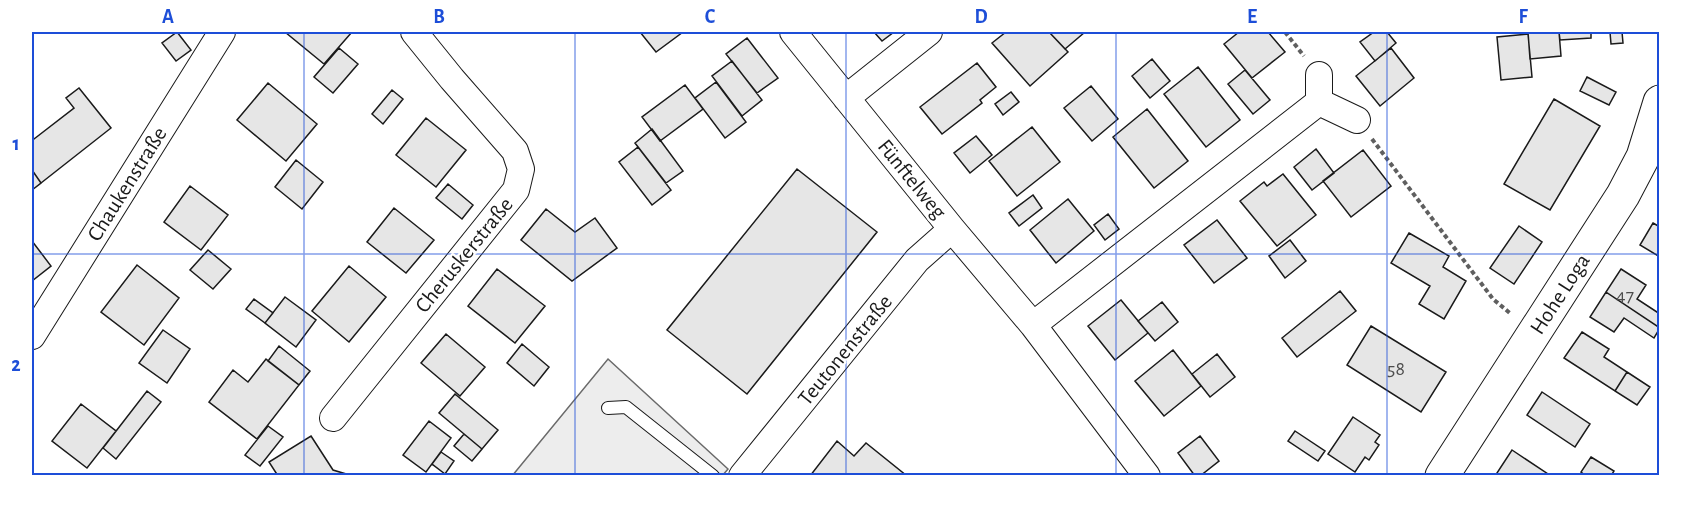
<svg xmlns="http://www.w3.org/2000/svg" width="1691" height="507" font-family="'Alegreya Sans',sans-serif">
<rect width="100%" height="100%" fill="#fff"/>
<path fill="#ededed" stroke="#6a6a6a" stroke-width="1.5" d="M608 359 728 469 722 476H512Z"/>
<path fill="#e6e6e6" stroke="#1a1a1a" stroke-width="1.5" d="M177 32 191 50 176 61 162 43Z
M285 32H352L324 64Z
M640 32H683L656 52Z
M874 32H894L882 41Z
M1006 32H1049L1068 52 1030 86 992 43Z
M1049 32H1085L1065 49Z
M1239 32H1268L1285 52 1252 78 1224 44Z
M1374 32H1387L1396 43 1375 61 1360 42Z
M1528 32H1559L1561 56 1530 59Z
M1559 32H1591V38L1560 40Z
M1610 32H1622L1623 43 1611 44Z
M1528 34 1532 77 1501 80 1497 37Z
M747 38 778 78 757 93 726 54Z
M339 48 358 64 333 93 314 77Z
M1391 48 1414 78 1380 106 1356 76Z
M1152 59 1170 81 1150 98 1132 76Z
M732 61 762 100 742 116 712 76Z
M977 63 996 87 980 100 982 103 942 134 920 107Z
M1198 67 1240 120 1206 147 1164 94Z
M1245 70 1270 100 1253 114 1228 84Z
M1587 77 1616 92 1609 105 1580 91Z
M716 82 746 122 725 138 695 98Z
M268 83 317 124 286 161 237 120Z
M685 85 703 109 660 141 642 117Z
M1091 86 1118 119 1092 141 1064 108Z
M79 88 111 128 41 183 32 170V136L34 139 74 108 66 98Z
M392 90 403 99 383 124 372 114Z
M1011 92 1019 102 1003 115 995 104Z
M1554 99 1600 126 1550 210 1504 184Z
M1147 109 1188 161 1154 188 1113 137Z
M426 118 466 150 436 187 396 155Z
M1032 127 1060 162 1017 196 989 161Z
M652 129 683 171 666 183 635 143Z
M976 136 992 155 970 173 954 153Z
M638 147 671 190 652 205 619 162Z
M1316 149 1334 173 1312 190 1294 167Z
M1363 150 1391 186 1351 217 1323 181Z
M296 160 323 182 302 209 275 187Z
M797 169 877 232 747 394 667 330Z
M32 170 41 183 32 190Z
M1283 174 1316 215 1277 246 1240 201 1264 182 1267 186Z
M448 184 473 205 462 219 436 198Z
M190 186 228 215 201 250 164 222Z
M1033 195 1042 208 1019 226 1009 213Z
M1068 199 1094 231 1056 263 1030 230Z
M394 208 434 240 406 273 367 242Z
M546 209 575 232 595 218 617 248 572 281 521 240Z
M1108 214 1119 229 1105 240 1094 225Z
M1217 220 1247 258 1214 283 1184 245Z
M1653 223 1660 227V257L1640 245Z
M1519 226 1542 242 1514 284 1490 268Z
M1409 233 1449 256 1443 267 1466 281 1444 319 1419 304 1430 286 1391 263Z
M1290 240 1306 261 1285 278 1269 256Z
M32 241 51 266 32 281Z
M208 250 231 269 213 289 190 270Z
M137 265 179 298 144 345 101 312Z
M349 266 386 297 349 342 312 311Z
M497 269 545 306 515 343 468 306Z
M1621 269 1646 285 1637 299 1660 314V328L1606 292Z
M1340 291 1356 311 1297 357 1282 338Z
M1606 292 1660 328 1654 338 1624 318 1614 332 1590 317Z
M285 297 316 320 296 347 265 323Z
M254 299 273 313 265 323 246 309Z
M1121 300 1148 333 1115 360 1088 326Z
M1162 302 1178 322 1155 341 1138 321Z
M1371 326 1446 372 1421 412 1347 365Z
M163 330 190 349 167 383 139 363Z
M1582 332 1609 349 1604 357 1627 372 1615 391 1564 358Z
M446 334 485 367 460 396 421 363Z
M522 344 549 367 534 386 507 363Z
M279 346 310 371 299 385 268 361Z
M1173 350 1201 386 1164 416 1135 381Z
M1217 354 1235 377 1210 397 1192 374Z
M266 359 299 385 257 439 209 402 233 370 248 382Z
M1627 372 1650 387 1637 405 1615 391Z
M147 391 161 402 116 459 103 448Z
M1542 392 1590 424 1575 447 1527 415Z
M455 394 498 430 482 449 439 413Z
M81 404 116 431 87 468 52 441Z
M1353 417 1380 435 1375 442 1379 445 1369 460 1365 457 1355 472 1328 454Z
M429 421 451 438 426 472 403 455Z
M268 426 283 437 260 466 245 455Z
M1295 431 1325 451 1318 461 1288 441Z
M464 434 482 449 472 461 454 446Z
M311 436 333 470 353 476H278L269 462Z
M1200 436 1219 461 1200 476H1195L1178 453Z
M837 441 854 456 866 443 907 476H810Z
M1512 450 1551 476H1495Z
M441 452 454 461 445 474 432 464Z
M1591 457 1614 471 1611 476H1586L1581 472Z"/>
<g fill="none" stroke-linecap="round" stroke-linejoin="round">
<g stroke="#1a1a1a" stroke-width="14">
<path id="lane" d="M608 408 626 407 713 476"/>
</g>
<g stroke="#1a1a1a" stroke-width="28">
<path id="street" d="M793 32 952 229 1033 325 1147 476
M846 98 929 32
M1319 102 1357 120
M1033 325 1319 102V75
M32 336 222 32
M333 418 516 190 521 169 515 151 452 79 414 32
M742 476 917 260 952 229"/>
</g>
<g stroke="#1a1a1a" stroke-width="35">
<path id="secondary" d="M1442 476 1623 195 1643 157 1660 102"/>
</g>
<path stroke="#5f5f5f" stroke-width="4" stroke-dasharray="4.5 3" stroke-linecap="butt" d="M1285 32 1304 56
M1372 139 1493 299 1511 314"/>
<use href="#lane" stroke="#fff" stroke-width="12"/>
<use href="#street" stroke="#fff" stroke-width="26"/>
<use href="#secondary" stroke="#fff" stroke-width="33"/>
</g>
<path fill="none" stroke="#1d4ed8" stroke-width="1.5" stroke-opacity="0.55" d="M304 32V476M575 32V476M846 32V476M1116 32V476M1387 32V476M32 254H1660"/>
<g text-anchor="middle" dominant-baseline="central" stroke-width="4.5" stroke-linejoin="round" paint-order="stroke">
<g font-size="20" fill="#4d4d4d">
<text x="1625" y="296">47</text>
<text x="1396" y="369">58</text>
</g>
<g font-size="22" fill="#1a1a1a" stroke="#fff">
<text transform="translate(912 179) rotate(51)">Fünftelweg</text>
<text transform="translate(127 184) rotate(-58)">Chaukenstraße</text>
<text transform="translate(464 255) rotate(-51)">Cheruskerstraße</text>
<text transform="translate(1560 294) rotate(-57)">Hohe Loga</text>
<text transform="translate(845 350) rotate(-51)">Teutonenstraße</text>
</g>
</g>
<rect width="1691" height="507" fill="none" stroke="#ffffff" stroke-width="66"/>
<rect x="33" y="33" width="1625" height="441" fill="none" stroke="#1d4ed8" stroke-width="2"/>
<g font-size="20" text-anchor="middle" font-weight="bold" fill="#1d4ed8">
<text x="168" y="23">A</text>
<text x="439" y="23">B</text>
<text x="710" y="23">C</text>
<text x="981" y="23">D</text>
<text x="1252" y="23">E</text>
<text x="1523" y="23">F</text>
<text x="16" y="150">1</text>
<text x="16" y="371">2</text>
</g>
</svg>
